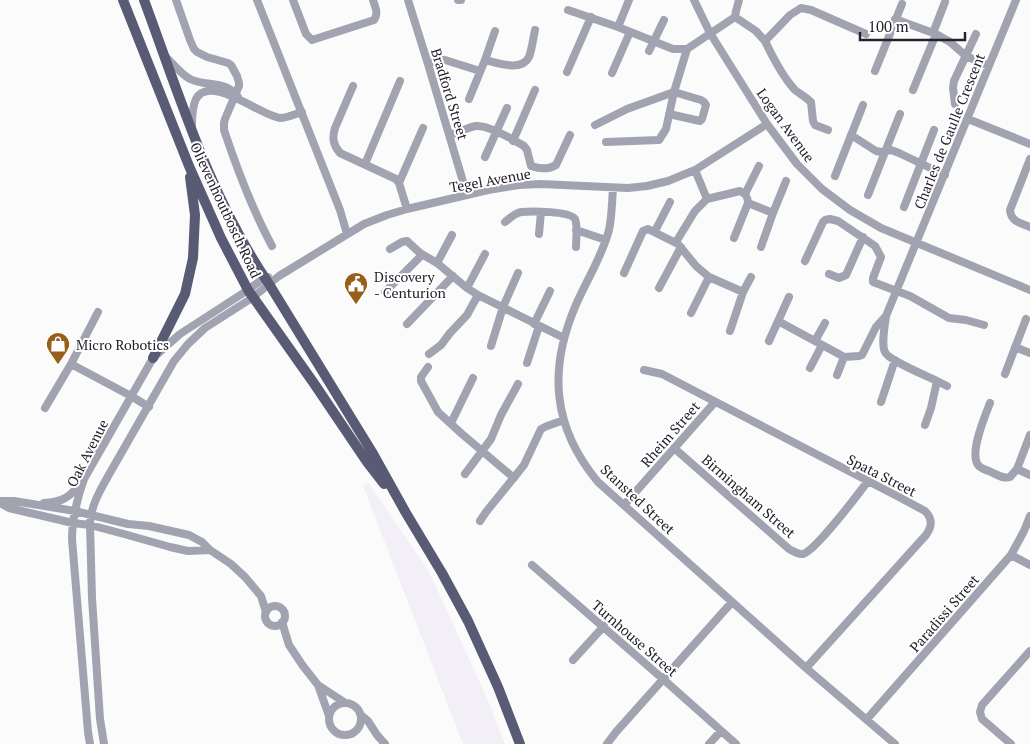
<svg xmlns="http://www.w3.org/2000/svg" width="1030" height="744" font-family="'PT Serif',serif">
<rect width="100%" height="100%" fill="#fbfbfb"/>
<path fill="#f2eff7" d="M368 482 429 572 487 698 505 744H463L363 486Z"/>
<g fill="none" stroke-linecap="round" stroke-linejoin="round">
<path stroke="#a1a3b1" stroke-width="8" d="M176 0 190 40 194 49 197 52 207 57 228 63 231 65 237 76 239 83V86L225 119 224 123V130C237 169 252 209 272 246
M257 0 340 210 347 234
M293 0 306 34 312 40 374 20C379 13 375 7 373 0
M408 0 428 64 467 195
M458 0H461
M694 0 710 33 767 124 797 164 822 189 850 210 881 228 1030 290
M568 10 618 27 673 49H687L735 17
M735 17 756 31 765 41
M735 17 736 11 739 0
M895 19 936 34 950 42 966 56 989 66
M618 27 629 0
M933 33 945 2
M649 51 664 20
M166 57C173 64 181 74 190 79 206 87 227 80 238 97
M485 60C497 63 522 72 529 57 532 49 533 39 535 30
M428 64 438 60H445L480 71
M875 71 902 4
M567 72 591 17
M612 73 630 32
M353 86 335 128C332 138 333 145 340 153L396 179 399 183 407 209
M913 90 936 34
M469 99 485 60 495 31
M955 104 953 88 954 81 976 34
M968 119 1030 144
M595 125 627 109 674 92 701 100 704 102 706 105 702 119 700 121 669 114
M192 126C192 117 192 107 196 99 209 73 261 116 280 118 287 118 295 114 302 112
M828 130 815 125 813 121 811 102C806 97 800 94 795 90 782 76 773 58 765 41L790 15 801 8 811 10 866 34
M450 135C458 133 468 127 476 126 488 125 514 140 524 146L527 150 531 166C540 169 548 170 556 165L570 135
M851 135 876 151 881 152 891 150 899 153 945 175
M513 141 535 90
M606 142 659 140 666 129 674 92 687 49
M485 157 507 108
M1030 159 1010 210C1011 222 1021 223 1030 227
M365 164 400 81
M695 170 707 199
M835 176 863 105
M399 183 423 128
M613 188C612 201 612 216 609 230 602 257 586 281 575 307 548 371 553 428 598 482L806 668 895 744
M745 194 759 166
M868 195 900 114
M748 203 773 213
M904 207 934 130
M505 222C510 218 515 213 521 212 531 211 570 211 575 219 578 226 576 239 576 247
M576 230 606 240
M655 231 670 202
M539 234 541 212
M676 242 695 211 707 199 740 191C746 194 748 197 748 203L734 238
M761 247 773 213 786 181
M390 249 402 242 407 241 420 253 437 263 467 288 478 295 564 338
M805 261 823 222 825 220 830 219 838 221 875 246 881 257 873 278V282L910 296 949 318 966 320 984 325
M437 263 452 235
M624 273 643 231 648 229 678 244 696 266 709 277 743 292
M829 274 839 278 846 275 863 237
M467 288 485 254
M659 288 681 247
M385 292 422 255
M691 313 709 277
M778 321 837 353 844 357 859 356 862 355 876 327 886 316
M407 324 453 276
M534 324 550 291
M730 331 743 292 751 277
M769 341 789 297
M815 341 825 323
M491 346 503 307 518 273
M1015 347 1030 353
M429 354 441 345 450 333 467 315 478 295
M527 363 539 326
M71 364 131 396 149 407
M428 367 421 377V381L438 412 462 434 514 478
M810 368 822 345
M644 370 662 374 897 496 925 511C933 519 932 526 926 535L806 668
M1005 374 1026 319
M837 375 844 357
M937 381 947 386
M881 402 895 360
M990 403C985 416 969 453 978 465 981 469 987 470 991 472 998 475 1003 479 1010 477L1017 469 1030 475
M45 408 71 364 98 312
M451 423 473 378
M925 425 931 408 937 381C927 376 888 360 885 352 881 344 885 325 886 316L1016 0
M674 448 789 549C793 551 798 555 803 554 815 551 859 493 868 481
M1017 469 1030 435
M465 474 491 439 501 415 518 384
M0 501H14L75 511 128 524 149 526 189 535 202 542 210 550 231 564 245 577 261 596 266 612
M0 503 9 508 73 523 90 525 124 534 170 547 188 551 210 550
M44 503C62 502 69 498 80 484
M624 505 715 402
M480 521 486 512 524 465 541 429 547 426 564 420
M1011 555 1030 565
M532 565 663 679 736 744
M265 616a10 10 0 1 1 20 0a10 10 0 1 1-20 0Z
M282 622 289 645 303 666 318 685 344 702
M573 660 604 626
M318 685 329 716
M329 719a16 16 0 1 1 32 0a16 16 0 1 1-32 0Z
M361 715 368 721 377 735 385 744
M867 719 1011 555 1024 531 1030 516
M90 744 88 732 72 539C72 518 77 499 84 479L153 358 180 334 248 290 265 277H268
M104 744 100 719 92 598 90 525C90 506 102 487 111 471L174 361 188 344 205 328 252 298 279 276 364 224 387 215 407 209 488 190 519 185 541 184 628 188 647 186 668 181 695 170 767 124
M607 744 616 732 732 602
M709 744 721 731
M1011 744 982 719 980 712 982 705 1030 651"/>
<path stroke="#585b73" stroke-width="10" d="M123 0 189 166 221 238 248 290 313 382 367 462 384 484
M144 0C180 97 210 198 269 284L372 452 406 513 442 573 468 621 498 687 520 744
M153 358 185 294 193 258 195 215 190 177"/>
</g>
<defs>
<g id="civic-pin" transform="scale(1.25)"><path d="M0 17L-7.5 6A9.5 9.5 0 1 1 7.5 6Z" fill="#975f19" stroke="#fff"/><path d="M-.6-6.5H3V-4.5H.6V-3L4-1V1h2V6H-6V1h2V-1L-.6-3ZM-1.2 2.5V6h2.4V2.5Z" fill="#fff"/></g>
<g id="shop-pin" transform="scale(1.25)"><path d="M0 17L-7.5 6A9.5 9.5 0 1 1 7.5 6Z" fill="#975f19" stroke="#fff"/><path d="M-5-2.5h2.3a2.7 3.5 0 0 1 5.4 0H5L5.5 6h-11ZM-1.5-2.5h3a1.5 2.3 0 0 0-3 0Z" fill="#fff"/></g>
</defs>
<g fill-rule="evenodd">
<use href="#civic-pin" x="356" y="284"/>
<use href="#shop-pin" x="58" y="344"/>
</g>
<g text-anchor="middle" dominant-baseline="central" stroke-width="4" stroke-linejoin="round" paint-order="stroke">
<g font-size="14" fill="#26212d" stroke="#fff">
<text transform="translate(450 94) rotate(73)">Bradford Street</text>
<text transform="translate(786 125) rotate(54)">Logan Avenue</text>
<text transform="translate(949 131) rotate(-68)">Charles de Gaulle Crescent</text>
<text transform="translate(490 180) rotate(-10)">Tegel Avenue</text>
<text transform="translate(226 210) rotate(65)">Olievenhoutbosch Road</text>
<text transform="translate(670 434) rotate(-49)">Rheim Street</text>
<text transform="translate(87 453) rotate(-63)">Oak Avenue</text>
<text transform="translate(882 475) rotate(27)">Spata Street</text>
<text transform="translate(749 496) rotate(41)">Birmingham Street</text>
<text transform="translate(638 499) rotate(43)">Stansted Street</text>
<text transform="translate(944 613) rotate(-49)">Paradissi Street</text>
<text transform="translate(635 638) rotate(41)">Turnhouse Street</text>
</g>
<g font-size="14" fill="#26212d" stroke="#fff" text-anchor="start">
<text x="374" y="276">Discovery<tspan x="374" dy="16">- Centurion</tspan></text>
<text x="76" y="344">Micro Robotics</text>
</g>
</g>
<path d="M860 32v8h105v-8" fill="none" stroke="#26212d" stroke-width="2.5"/>
<text x="868" y="32" font-size="15" fill="#26212d" stroke="#ffffff" stroke-width="4" paint-order="stroke">100 m</text>
</svg>
